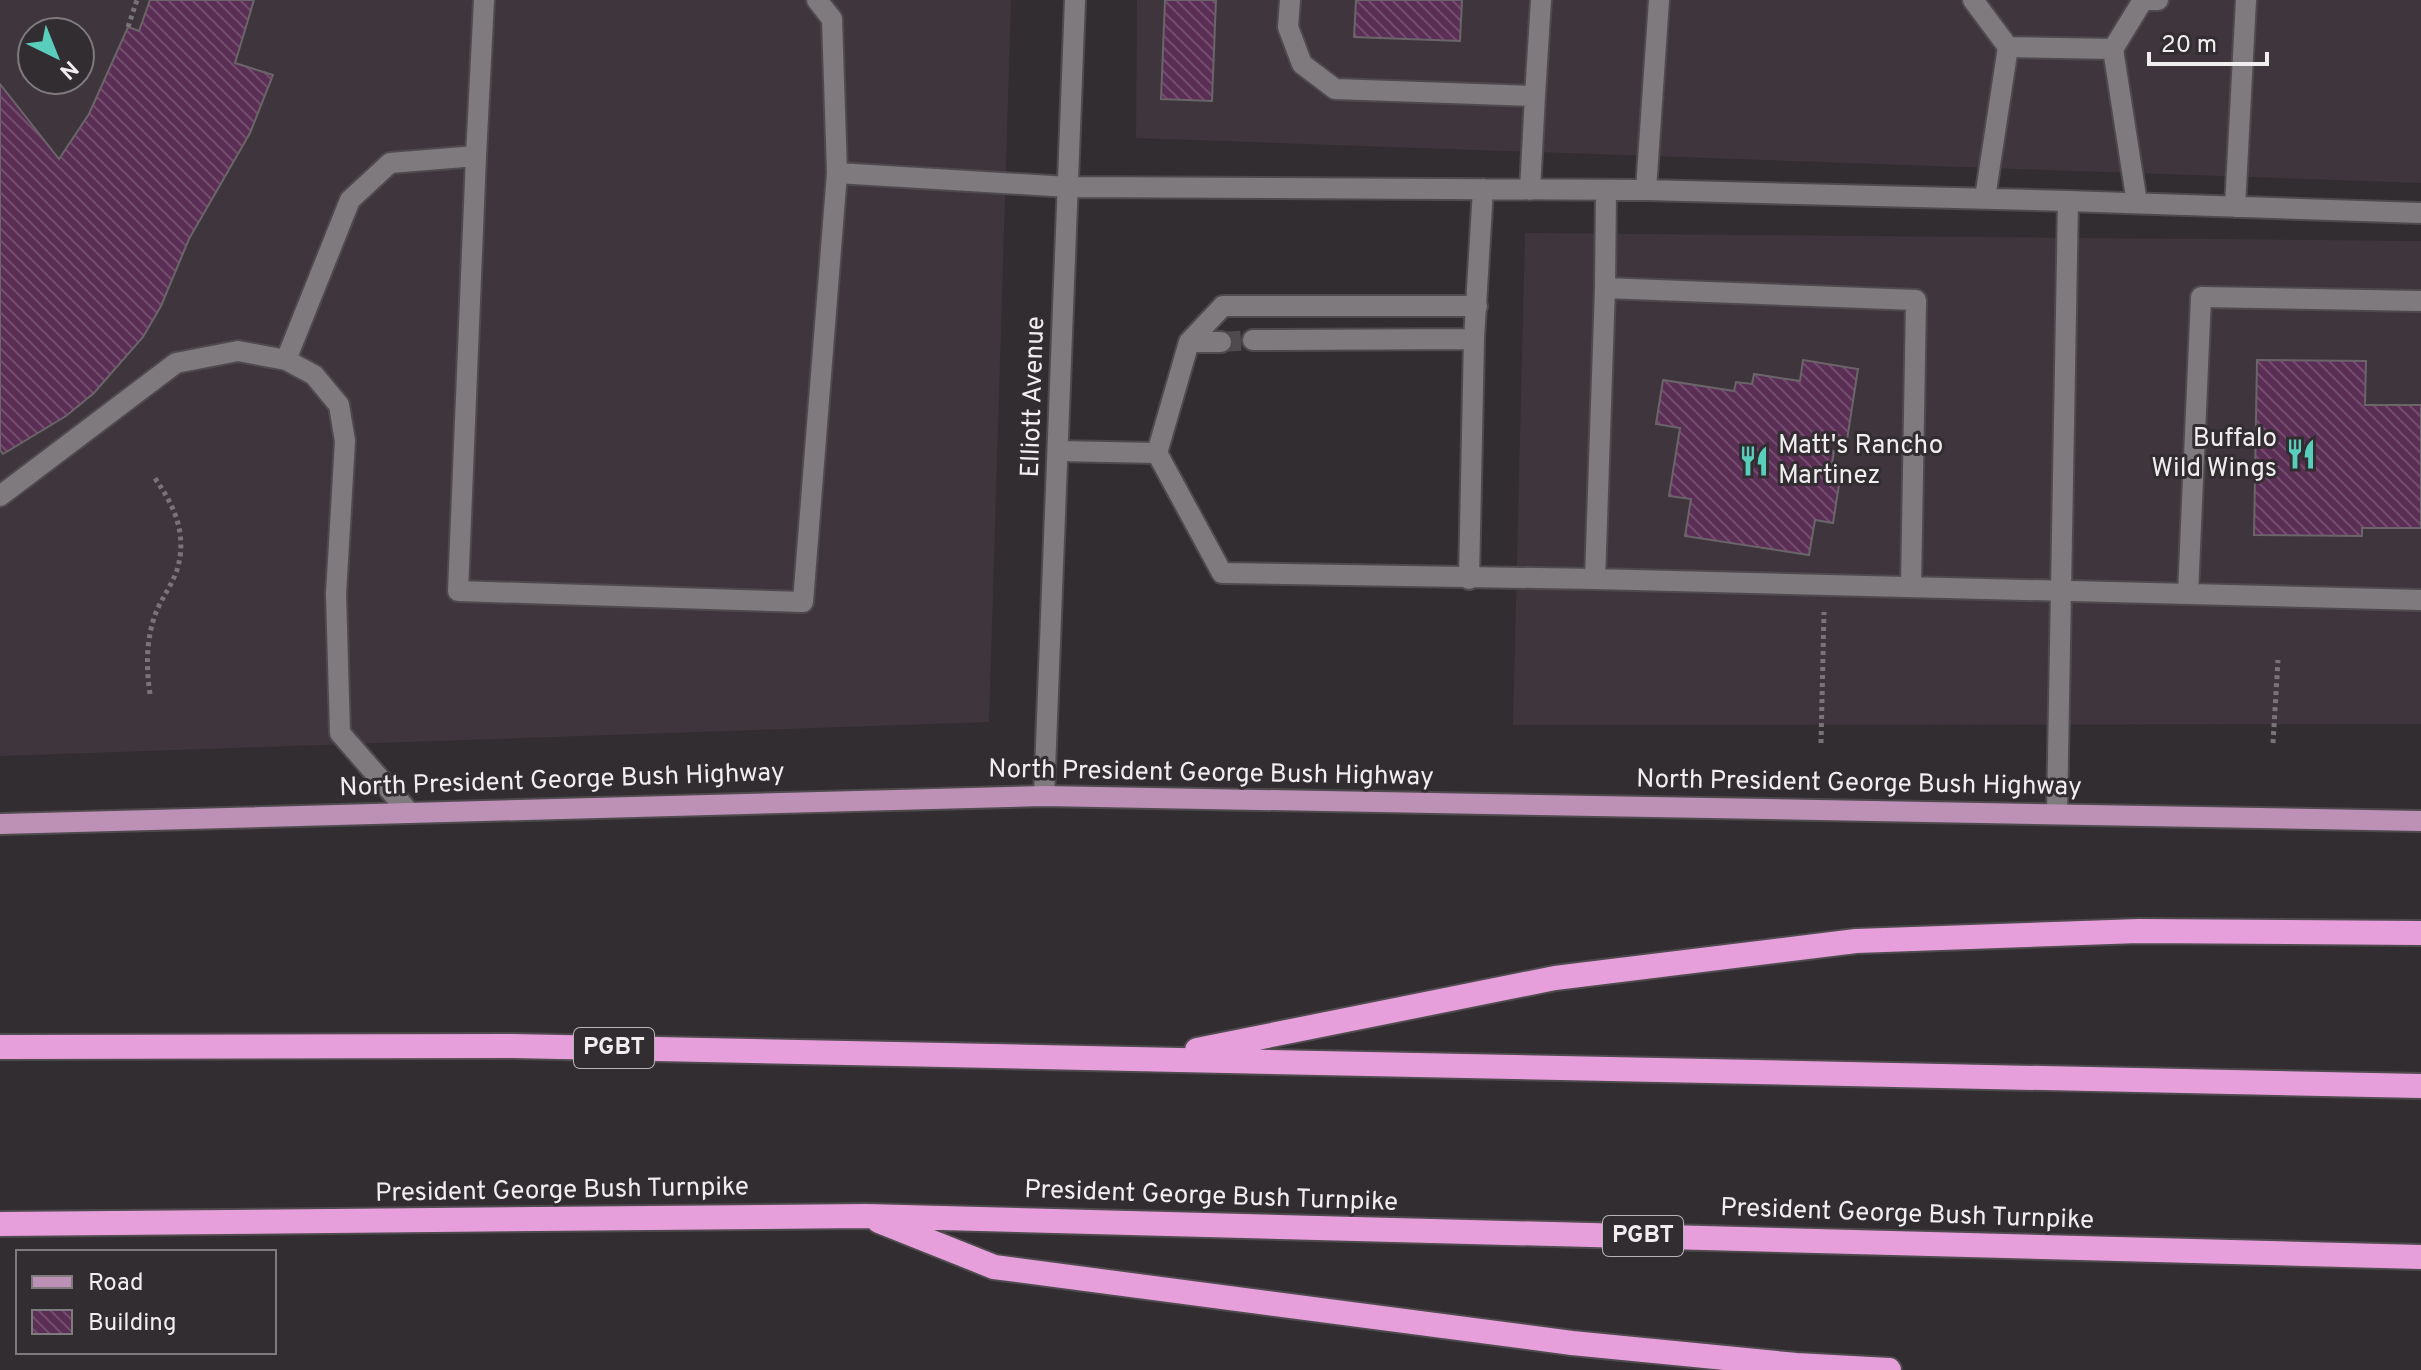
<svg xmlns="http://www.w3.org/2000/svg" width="2421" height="1370" font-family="Overpass,sans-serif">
<defs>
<pattern id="building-back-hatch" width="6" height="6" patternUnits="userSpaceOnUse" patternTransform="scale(2)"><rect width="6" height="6" fill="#5b2f55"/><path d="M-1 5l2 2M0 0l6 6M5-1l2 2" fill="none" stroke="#734d6e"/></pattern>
</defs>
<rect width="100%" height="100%" fill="#322d31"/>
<path fill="#3f363d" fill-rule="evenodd" d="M0 0H1011L989 722 0 756ZM32 32H80V80H32Z
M1137 0H2421V183L1136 138Z
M1525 233 2421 241V724L1513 725Z"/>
<path fill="url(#building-back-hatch)" stroke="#6a6569" stroke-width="2" d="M150 0H254L235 63 273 75 250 133 189 239 161 306 143 337 94 393 66 416 3 454 0 450V84L59 159 89 114 128 27 139 31Z
M1165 0H1216L1212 101 1161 99Z
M1356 0H1462L1460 41 1354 37Z
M1803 360 1858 369 1847 440 1825 437 1823 449 1834 451 1831 470 1841 472 1833 523 1815 520 1809 555 1685 536 1691 499 1669 496 1680 428 1656 424 1663 380 1734 391 1736 382 1752 384 1754 374 1800 381Z
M2257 360 2366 361 2365 405H2421V528H2362V536L2254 535Z"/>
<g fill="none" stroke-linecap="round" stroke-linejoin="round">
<path stroke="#4f4a4e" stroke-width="20" stroke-dasharray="20 10" stroke-linecap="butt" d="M1221 342 1253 340"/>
<g stroke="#4e4a4d" stroke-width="24">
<path id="minor" d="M817 0 832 19 837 173
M1290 0 1288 27 1302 64 1335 89 1535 96 1530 190
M1973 0 2008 47 2113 49 2143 0H2158
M2113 49 2137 203
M1535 96 1541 0
M476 156 484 0
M1646 190 1659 0
M1985 198 2008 47
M2068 201 2421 213
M2235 207 2246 0
M1605 288 1606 190
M1253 340 1474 339
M1189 342 1223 306H1477
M286 360 350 200 390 163 476 156 458 591 803 602 837 173 1068 187 1646 190 2068 201 2057 813
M1058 451 1157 453 1222 573 1595 579
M1157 453 1189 342H1221
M0 496 176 363 238 351 286 360 314 375 339 405 345 441 336 594 340 733 408 811
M1469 579 1474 339 1483 189
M1911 587 1916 300 1605 288 1595 579 2421 600
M2188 594 2201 297 2421 301
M1044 796 1075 0"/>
</g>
<g stroke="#4e4a4d" stroke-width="24">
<path id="major" d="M0 824 1044 796 2421 821"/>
</g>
<g stroke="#4e4a4d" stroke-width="28">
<path id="highway" d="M0 1047 512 1046 2421 1086
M1197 1050 1555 978 1856 941 2139 931 2421 933
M879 1221 994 1267 1572 1343 1796 1365 1889 1370
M0 1224 866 1216 2421 1257"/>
</g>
<path stroke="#797478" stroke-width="5" stroke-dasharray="4 4" stroke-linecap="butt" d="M128 27 137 0
M150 694C146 667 146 641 155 615 161 599 172 585 177 570 188 534 174 505 154 477
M1821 743 1824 612
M2273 743 2278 660"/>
<use href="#minor" stroke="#7f7a7e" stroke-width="20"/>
<use href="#major" stroke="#bd90b6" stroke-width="20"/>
<use href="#highway" stroke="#e79fdc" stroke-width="24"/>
</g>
<defs>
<g id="restaurant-bare" transform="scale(2.4)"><path d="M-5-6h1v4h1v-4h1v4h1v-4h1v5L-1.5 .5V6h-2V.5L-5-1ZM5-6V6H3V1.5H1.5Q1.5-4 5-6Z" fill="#5acebc" stroke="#322d31" stroke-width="2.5" paint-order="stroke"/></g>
</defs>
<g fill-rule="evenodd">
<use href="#restaurant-bare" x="2301" y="454"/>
<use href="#restaurant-bare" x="1754" y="461"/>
</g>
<g text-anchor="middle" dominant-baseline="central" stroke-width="6" stroke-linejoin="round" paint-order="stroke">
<g fill="#322d31" stroke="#b8b4b7" stroke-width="2">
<rect x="574" y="1028" width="80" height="40" rx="6"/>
<rect x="1603" y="1216" width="80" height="40" rx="6"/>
</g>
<g font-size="24" font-weight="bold" fill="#f1eef0">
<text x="614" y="1048">PGBT</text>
<text x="1643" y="1236">PGBT</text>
</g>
<g font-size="26" fill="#f1eef0" stroke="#322d31">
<text transform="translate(1034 397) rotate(-88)">Elliott Avenue</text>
<text transform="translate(1211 774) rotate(1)">North President George Bush Highway</text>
<text transform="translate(562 781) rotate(-2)">North President George Bush Highway</text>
<text transform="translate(1859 784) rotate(1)">North President George Bush Highway</text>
<text transform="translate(562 1191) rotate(-1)">President George Bush Turnpike</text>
<text transform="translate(1211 1197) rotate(2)">President George Bush Turnpike</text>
<text transform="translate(1907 1215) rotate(2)">President George Bush Turnpike</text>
</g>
<g font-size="26" fill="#f1eef0" stroke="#322d31" text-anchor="end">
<text x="2277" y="439">Buffalo<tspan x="2277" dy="30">Wild Wings</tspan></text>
<text x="1778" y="446" text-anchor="start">Matt's Rancho<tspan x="1778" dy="30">Martinez</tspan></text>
</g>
</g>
<rect x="16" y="1250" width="260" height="104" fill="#322d31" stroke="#7e7a7d" stroke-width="2"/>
<rect x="32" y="1276" width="40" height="12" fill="#bd90b6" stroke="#7e7a7d" stroke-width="2"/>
<text x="88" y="1290" font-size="24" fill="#f1eef0">Road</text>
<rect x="32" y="1310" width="40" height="24" fill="url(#building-back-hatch)" stroke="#7e7a7d" stroke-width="2"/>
<text x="88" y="1330" font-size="24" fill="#f1eef0">Building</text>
<g transform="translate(56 56) rotate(137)"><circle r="38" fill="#322d31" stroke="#7e7a7d" stroke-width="2"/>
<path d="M0-6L14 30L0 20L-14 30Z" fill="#5acebc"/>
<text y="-12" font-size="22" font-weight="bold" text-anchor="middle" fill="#f1eef0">N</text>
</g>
<path d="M2149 52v12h118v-12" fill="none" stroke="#f1eef0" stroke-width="4"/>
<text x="2161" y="52" font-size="24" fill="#f1eef0" stroke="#322d31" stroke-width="6" paint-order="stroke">20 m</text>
</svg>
